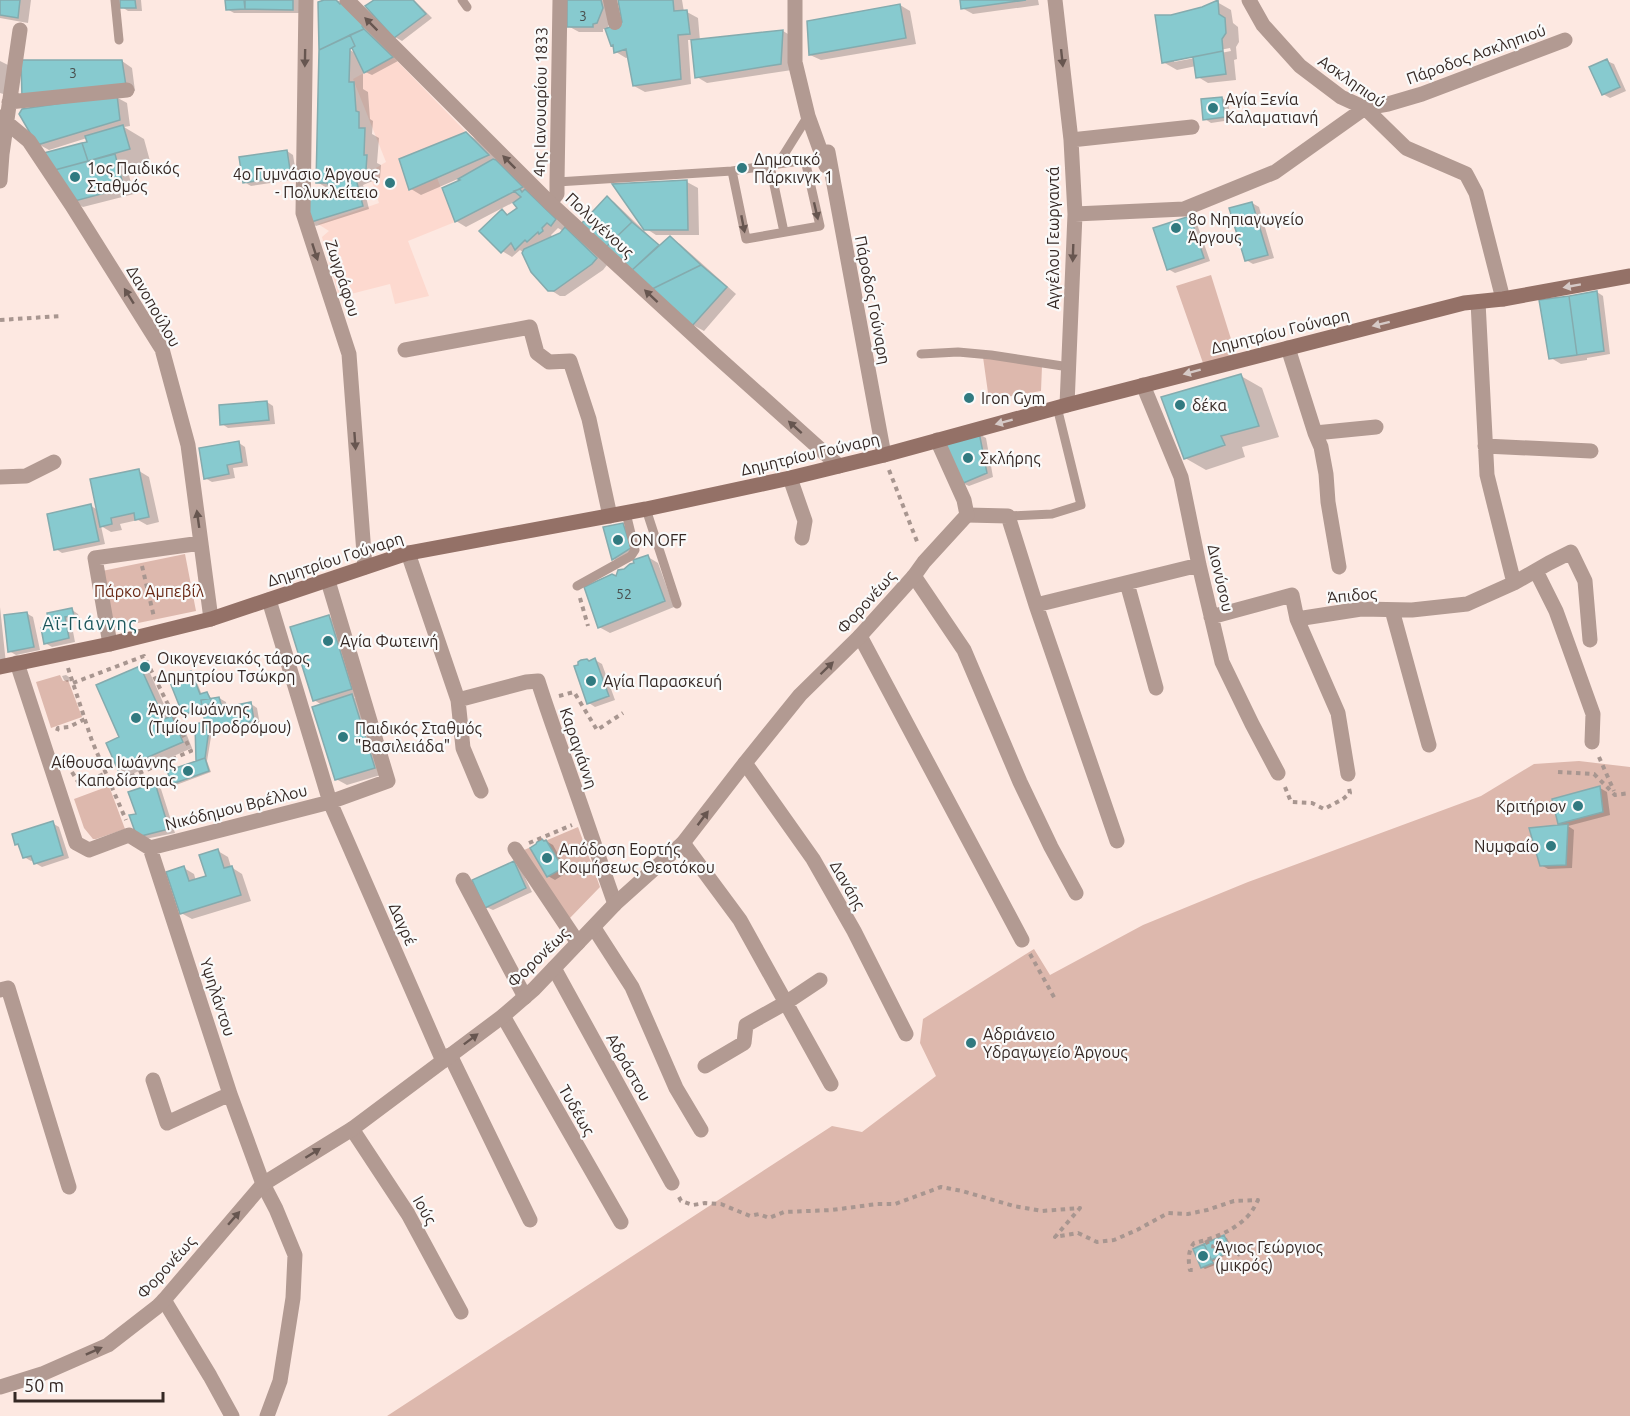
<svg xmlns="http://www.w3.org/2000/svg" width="1630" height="1416" font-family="Ubuntu,sans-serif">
<rect width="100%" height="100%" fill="#fde8e1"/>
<path fill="#fdd9cf" d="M393 57 466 132 399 159 410 190 437 178 455 222 408 241 429 296 395 304 390 284 339 297 322 237 329 231 318 224 379 203 369 172 386 162 353 79Z"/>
<path fill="#ddb8ad" d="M1211 275 1236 355 1203 363 1176 286Z
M983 357 1042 366 1041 391 989 400Z
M185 554 196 611 114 628 102 571Z
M60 675 63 681 68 680 82 717 51 728 36 682Z
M1579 761 1630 767V1416H387L832 1126 862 1132 936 1076 920 1043 923 1019 1034 949 1050 975 1143 925 1248 882 1481 796 1534 764Z
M109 786 125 829 96 839H93L84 828 74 799Z
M578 827 600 887 568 920 524 850Z"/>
<path fill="#0003" fill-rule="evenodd" d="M0 0H31L28 23 0 18Z
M121 0H141L142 11H128L122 7Z
M226 0H299V13H234L227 9Z
M328 0 341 1 398 61 372 75 363 71V89L368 92 370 119 373 121 372 134 379 138 377 163 381 165 380 178 363 185 369 209 316 226 310 222 329 189 317 182ZM346 45 355 50V53L345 47Z
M377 0H414L432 18 402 41 395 37Z
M569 0H609L613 14 607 29 624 23 620 0H682L684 12H687L698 18 700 41 783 31 793 37 792 70 707 83 697 77 693 40H688L691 84 645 92 634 86 629 57 626 58 616 52 615 47 612 45 607 29H603V32H579L568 26Z
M961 0H1038L1039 5 973 14 962 8Z
M1217 2 1231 10 1233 23 1238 27 1239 42 1236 47 1237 59 1234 60 1236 80 1208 83 1198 77 1196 66 1177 70 1163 62 1171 17 1203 8ZM1230 48 1231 51 1174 62V59Z
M900 5 910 11 916 44 821 60 810 55Z
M0 61 16 69 10 96 0 93Z
M122 61 132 68 135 91 33 103Z
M1607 61 1614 64 1626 91 1610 98 1603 94Z
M116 97 127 103 130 126 124 127 144 139 150 161 127 168 134 194 83 207 73 201 42 155 88 143 87 138 49 150 38 144Z
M1222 98 1228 102 1231 120 1211 123 1205 119Z
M466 133 477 140 498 161 497 162 507 168 566 226 564 228 576 235 607 265 603 270 565 296H560L549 289 524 253 520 250 512 257 502 251V211L509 215 519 208 514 202 466 227 456 221 462 181 460 178 421 195 411 189ZM558 228 563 231 553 238 551 235Z
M287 151 293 155 297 179 251 186 244 182Z
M687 182 698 188 699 235H656L645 228 615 186Z
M608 198 614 202 660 246 670 238 680 244 736 294 704 331 693 325 632 270Z
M1252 203 1259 207 1274 258 1253 264 1246 260Z
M1190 217 1196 221 1210 261 1175 273 1168 269Z
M1597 292 1603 296 1610 354 1587 358V360L1561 364 1551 358Z
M1241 376 1262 388 1279 437 1242 447 1245 457 1206 470 1185 458Z
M267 402 273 406 275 424 228 428 222 424Z
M979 434 986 438 993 477 969 486 962 483Z
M239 443 245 447 248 466 233 468 235 478 212 482 205 478Z
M139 471 149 477 159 522 147 525 138 520 120 524 122 530 111 532 101 526 105 544 62 553 56 549 91 506 98 510Z
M623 525 626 526 633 550 616 560 613 559Z
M648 557 658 563 674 607 610 633 599 627Z
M0 607 7 673H0Z
M72 610 78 614 80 619 71 621 75 642 52 647 45 643 51 627Z
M26 613 33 617 40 650 16 655 9 651Z
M329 617 339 623 362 695 354 697 362 702 384 774 347 785 336 779 322 705 314 700Z
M595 660 602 664 615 700 595 707 589 703V662Z
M140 667 150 673 170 718 182 723 192 748 130 775 119 769 120 738Z
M191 673 194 675 202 695 207 693 209 695 212 700 219 698 226 702 227 708 251 704 257 708 260 725 214 733 212 731 207 761 211 772 176 785 173 783 198 762 196 725 207 723 204 709 187 715 184 714Z
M66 675 69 677 70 681 67 682 64 680 62 676Z
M154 785 161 789 175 833 145 839 138 815Z
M1600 788 1607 792 1610 815 1568 826 1574 830 1572 868 1548 869 1541 865 1565 826 1559 823Z
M52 823 59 827 69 858 42 867 35 863 34 860 31 861 24 857 20 846 16 844Z
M546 841 553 845 568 872 555 880 548 876 545 842Z
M218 851 228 857 231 867 242 874 251 901 192 919 181 913 184 868 194 874 196 881 207 877Z
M514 863 520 867 532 892 493 910 486 907Z
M1224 1237 1227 1238 1233 1252 1213 1261 1215 1265 1205 1269 1202 1267Z"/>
<path fill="#87cacf" stroke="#84abae" stroke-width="1.5" d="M0 0H20L18 18 0 15Z
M120 0H135L136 8H120Z
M225 0H244L245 9 226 10Z
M245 0H293V10L245 9Z
M324 0H336L340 4 344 1 365 23 362 26 364 29 319 50 318 2Z
M374 0H413L426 14 394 38 365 6Z
M567 0H601L603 8 597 23 593 24V27H567Z
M618 0H673L674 11 687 10 690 34 678 35 681 79 633 86 626 49 614 53 613 45 611 46 605 29 622 22Z
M960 0H1026L961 9Z
M1218 0 1219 14 1225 18 1226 33 1222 39 1223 51 1162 63 1155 15H1171L1202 7Z
M900 4 906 38 809 55 807 21Z
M364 29 393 57 364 73 352 48 355 46 350 35Z
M783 30 781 64 695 78 691 40Z
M350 35 355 46 350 49 349 82H354L356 111 359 112V128H365L364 155H367L366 170 329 186 327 183H316L319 50Z
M1223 51 1226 74 1196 78 1193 57Z
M1607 59 1620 87 1602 95 1589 67Z
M21 60H122L126 86 22 98Z
M117 95 120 120 37 145 19 114 22 109Z
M1222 97 1225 117 1203 120 1201 99Z
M123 125 130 149 88 161 82 143 87 142 85 136Z
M466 132 489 155 409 190 399 159Z
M82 143 88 161 51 171 40 154Z
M287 150 291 176 243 183 239 157Z
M115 154 124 188 71 202 51 171Z
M493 159 496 160 523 187 455 222 442 188 460 180 458 179Z
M355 175 363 206 308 223 306 198Z
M687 180 688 230H644L612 184Z
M520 189 522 192 525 189 556 219 551 226 547 223 542 228 543 231 539 234 538 232 527 242 525 240 515 250 511 243 501 253 479 231 502 209 507 215 517 208 513 203 521 197 514 191Z
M607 196 632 222 606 247 581 224Z
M1252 202 1268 255 1245 261 1229 208Z
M1190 216 1204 258 1167 270 1153 228Z
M632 222 659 245 631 271 606 247Z
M565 227 597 258 592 264 554 291H548L531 272 522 253 524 249 560 233Z
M670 236 701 265 652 289 631 271Z
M701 265 727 287 692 326 652 289Z
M1597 291 1604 351 1577 355 1569 296Z
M1569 296 1577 355 1549 359 1539 300Z
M1241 374 1259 426 1221 436 1225 445 1184 459 1161 397Z
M267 401 269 420 220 425 219 405Z
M979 432 987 473 961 484 945 442Z
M239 441 242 462 227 465 229 474 204 479 199 448Z
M139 469 149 517 135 520 134 513 111 518 112 524 100 527 90 479Z
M91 504 99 541 54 550 47 514Z
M623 523 631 548 612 560 603 527Z
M648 555 665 601 598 628 584 587 612 574 616 576 618 570 624 569 630 564 634 563 633 560Z
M72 608 74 616 65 617 69 638 44 644 41 628 50 626 47 613Z
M27 612 34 647 8 652 4 615Z
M329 615 352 689 313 701 290 627Z
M595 658 609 696 587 704 574 666 578 665V662L581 660 587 659 589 661Z
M140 666 164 719 172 716 183 742 118 770 106 743 119 737 96 685Z
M191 671 200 694 207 692 212 703 183 715 169 680Z
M352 694 375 768 335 780 312 707Z
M219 697 222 708 251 702 254 721 206 730 201 700Z
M205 722 206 730 209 729 205 758 196 761 195 724Z
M205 758 209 771 172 784 167 771Z
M155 783 169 829 137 837 129 815 136 814 128 792Z
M1600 786 1603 812 1558 824 1552 799Z
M53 821 63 855 34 864 31 856 23 858 18 844 15 845 12 834Z
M1568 824 1566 865 1540 866 1529 828Z
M542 839 544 841 546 840 563 868 547 877 530 848 536 844 537 842Z
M218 849 224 868 232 866 241 895 180 914 166 872 184 866 189 881 206 876 199 855Z
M514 861 526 888 485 908 472 880Z
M1224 1235 1231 1251 1211 1260 1204 1244Z
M1204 1244 1213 1263 1201 1268 1193 1249Z"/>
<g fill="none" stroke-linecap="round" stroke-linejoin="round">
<path stroke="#a89690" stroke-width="4" stroke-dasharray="4.5 4.5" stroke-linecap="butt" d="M0 320 61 316
M889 470 918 544
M142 566 154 617
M580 598 588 626
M68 668 92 741 126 820
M73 683 144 656 191 751 111 785
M559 696 574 692 597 730 623 713
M57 731 58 728 69 727 85 719
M1599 757 1614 791
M72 772 80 785 106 773
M1558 772 1594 774 1615 795 1630 793
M1285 787 1291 802 1312 803 1324 809 1343 799 1350 793 1349 788
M529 843 572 825
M1030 954 1055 999
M679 1197 681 1201 693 1205 705 1203 721 1204 750 1216 759 1214 769 1218 784 1212 832 1210 877 1204H895L941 1187 962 1191 1014 1206 1042 1211 1080 1208 1055 1237 1078 1233 1097 1242 1114 1240 1137 1230 1168 1213 1188 1214 1207 1210 1234 1201 1258 1200C1255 1206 1252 1212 1247 1217 1233 1231 1213 1239 1194 1243 1188 1250 1188 1261 1190 1270H1195
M1206 1240 1209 1246 1219 1247 1225 1246 1240 1255"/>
<path stroke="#b29a92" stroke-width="9" d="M115 0 119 40
M462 0 467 7
M778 164 823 158
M770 166 784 232
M732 171 746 239 820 226 805 160
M557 182 732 171 778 164 808 116
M921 354 958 352 991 355 1069 367
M646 509 677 604
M1008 516 1052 514 1081 505 1057 407
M577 586 631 556 635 550 626 513"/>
<path stroke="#b29a92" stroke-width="14" d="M610 0 615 23"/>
<path stroke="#b29a92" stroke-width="15" d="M306 0 303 213 349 354 365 567
M795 0V62L808 116 826 166
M1055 0 1071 140 1075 214 1067 405
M1249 0 1263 25 1300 66 1341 97 1365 108 1406 148 1466 174 1476 193 1503 299
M9 102 127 90
M0 117 29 141 71 204 162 349 188 445 211 619
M1071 140 1192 127
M828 152 884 455
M0 181 2 154 20 30
M550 203 557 194V182L560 0
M1075 214 1184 209 1275 172 1365 108 1388 104 1422 94 1565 40
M1478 302 1487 475 1514 583
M1288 348 1315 433 1376 427
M405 350 530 327 537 353 549 362 570 361 589 419 610 516
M1143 385 1181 477 1199 565 1222 662 1252 724 1278 773
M1315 433 1321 447 1326 474 1328 502 1339 567
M1485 446 1591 451
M0 477 26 476 54 462
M790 478 805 521 802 538
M967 515 1008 516 1036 605 1199 565
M408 553 458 700 526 682 538 681C548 713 560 745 571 777 586 819 600 862 615 904
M1536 571 1556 611 1593 714 1592 742
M914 576 964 650 1020 782 1051 847 1076 893
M1127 583 1156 688
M269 600 330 802 443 1061
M1036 605 1117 841
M1392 610 1429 745
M1211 617 1292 595 1297 619 1361 609 1412 610 1467 604 1514 583 1549 563 1571 552 1585 581 1590 640
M1297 619 1338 713 1348 774
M860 636 1022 940
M110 644 95 558 201 543
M17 663 76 843 89 850 129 835 150 848 230 1094 263 1184 276 1209 295 1255 293 1298 280 1381 267 1416
M458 700 463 748 481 791
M745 763 813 859 854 931 906 1034
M683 843 740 920 831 1084
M150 848 330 802 388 781 328 581
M515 849 578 943
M463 880 525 997
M594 928 632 987 676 1088 701 1130
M554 968 672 1183
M0 990 8 988 69 1187
M503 1016 621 1222
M450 1055 530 1220
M705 1066 744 1043 746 1025 787 1002 820 980
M153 1080 167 1123 230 1094
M352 1129 408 1214 461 1312
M164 1300 210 1376 232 1416"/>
<path stroke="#b29a92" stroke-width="15" d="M347 0 550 203 713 353 839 466
M0 1387 42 1374 108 1345 157 1307 164 1300 263 1184 352 1129 503 1016 534 989 615 904 683 843 745 763 800 695 860 636 914 576 924 562 967 515 964 500 937 440"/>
<path stroke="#947167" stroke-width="15" d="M0 667 110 644 211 619 408 553 646 509 790 478 884 455 1067 405 1464 303 1503 299 1630 276"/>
</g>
<defs><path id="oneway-solid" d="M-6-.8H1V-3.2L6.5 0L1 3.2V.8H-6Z" transform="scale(1.5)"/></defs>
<g fill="#675650">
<use href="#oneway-solid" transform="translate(371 24) rotate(-135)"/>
<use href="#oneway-solid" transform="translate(305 58) rotate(91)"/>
<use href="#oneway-solid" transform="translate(1062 58) rotate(84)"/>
<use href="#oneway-solid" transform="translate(509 162) rotate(-135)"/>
<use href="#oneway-solid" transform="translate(816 211) rotate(77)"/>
<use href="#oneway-solid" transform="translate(743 224) rotate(79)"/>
<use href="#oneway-solid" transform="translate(315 252) rotate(72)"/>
<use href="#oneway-solid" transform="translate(1073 253) rotate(92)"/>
<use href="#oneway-solid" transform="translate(129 296) rotate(-122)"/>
<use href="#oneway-solid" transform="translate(651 296) rotate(-137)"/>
<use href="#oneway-solid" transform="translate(795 427) rotate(-138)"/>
<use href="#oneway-solid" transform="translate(355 441) rotate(86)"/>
<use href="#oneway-solid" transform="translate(198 519) rotate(-98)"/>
<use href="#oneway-solid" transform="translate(827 668) rotate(-44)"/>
<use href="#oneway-solid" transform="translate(703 818) rotate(-53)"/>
<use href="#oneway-solid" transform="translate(471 1039) rotate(-37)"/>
<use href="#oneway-solid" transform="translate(313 1153) rotate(-32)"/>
<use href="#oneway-solid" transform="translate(234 1218) rotate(-49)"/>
<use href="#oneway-solid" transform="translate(94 1351) rotate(-24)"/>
</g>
<g fill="#d6cac7">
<use href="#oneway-solid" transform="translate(1572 286) rotate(170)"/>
<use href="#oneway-solid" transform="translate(1381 324) rotate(166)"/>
<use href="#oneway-solid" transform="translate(1192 372) rotate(165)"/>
<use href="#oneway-solid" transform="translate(1004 422) rotate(165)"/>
</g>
<g fill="#317a80" stroke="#fafafa" stroke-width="2">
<circle cx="1213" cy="108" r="6"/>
<circle cx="742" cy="168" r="6"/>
<circle cx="75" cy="177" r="6"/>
<circle cx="390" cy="183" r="6"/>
<circle cx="1176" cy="228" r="6"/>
<circle cx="969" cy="398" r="6"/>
<circle cx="1180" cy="405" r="6"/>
<circle cx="968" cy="458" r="6"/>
<circle cx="618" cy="540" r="6"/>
<circle cx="328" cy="641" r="6"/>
<circle cx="145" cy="667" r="6"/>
<circle cx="591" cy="681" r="6"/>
<circle cx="136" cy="718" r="6"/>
<circle cx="343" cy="737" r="6"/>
<circle cx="188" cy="771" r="6"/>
<circle cx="1578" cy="806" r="6"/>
<circle cx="1551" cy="846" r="6"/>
<circle cx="547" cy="858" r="6"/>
<circle cx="971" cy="1043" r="6"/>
<circle cx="1203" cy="1256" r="6"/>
</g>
<g text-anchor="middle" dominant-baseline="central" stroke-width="4.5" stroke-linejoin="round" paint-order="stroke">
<g font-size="14" fill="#4a504f">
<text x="583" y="16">3</text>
<text x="73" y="73">3</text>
<text x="624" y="594">52</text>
</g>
<g font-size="16" fill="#352824" stroke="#fafafa">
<text transform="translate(1476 54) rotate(-20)">Πάροδος Ασκληπιού</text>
<text transform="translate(1352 81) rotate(35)">Ασκληπιού</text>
<text transform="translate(540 102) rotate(-89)">4ης Ιανουαρίου 1833</text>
<text transform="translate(600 225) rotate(43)">Πολυγένους</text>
<text transform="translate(1053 238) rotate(-90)">Αγγέλου Γεωργαντά</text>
<text transform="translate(343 278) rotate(72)">Ζωγράφου</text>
<text transform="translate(873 300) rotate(79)">Πάροδος Γούναρη</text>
<text transform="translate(154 306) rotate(60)">Δανοπούλου</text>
<text transform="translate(1280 331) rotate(-14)">Δημητρίου Γούναρη</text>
<text transform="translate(810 454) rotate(-13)">Δημητρίου Γούναρη</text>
<text transform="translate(335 559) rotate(-18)">Δημητρίου Γούναρη</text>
<text transform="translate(1221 578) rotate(77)">Διονύσου</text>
<text transform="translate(1352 595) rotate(-5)">Άπιδος</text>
<text transform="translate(866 602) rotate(-48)">Φορονέως</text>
<text transform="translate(579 748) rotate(71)">Καραγιάννη</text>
<text transform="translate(236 807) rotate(-14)">Νικόδημου Βρέλλου</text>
<text transform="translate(848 885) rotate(60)">Δανάης</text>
<text transform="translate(403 924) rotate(66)">Δαγρέ</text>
<text transform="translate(538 957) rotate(-44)">Φορονέως</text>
<text transform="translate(218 997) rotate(72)">Υψηλάντου</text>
<text transform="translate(629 1067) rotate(61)">Αδράστου</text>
<text transform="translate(577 1110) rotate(60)">Τυδέως</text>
<text transform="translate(425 1210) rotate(60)">Ιούς</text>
<text transform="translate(166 1267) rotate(-48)">Φορονέως</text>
</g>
<g font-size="16" fill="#352824" stroke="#fafafa" text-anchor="start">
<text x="1225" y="99">Αγία Ξενία<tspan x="1225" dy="18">Καλαματιανή</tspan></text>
<text x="754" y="159">Δημοτικό<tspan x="754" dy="18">Πάρκινγκ 1</tspan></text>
<text x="87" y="168">1ος Παιδικός<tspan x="87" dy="18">Σταθμός</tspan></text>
<text x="378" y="174" text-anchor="end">4ο Γυμνάσιο Άργους<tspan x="378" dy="18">- Πολυκλείτειο</tspan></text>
<text x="1188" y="219">8ο Νηπιαγωγείο<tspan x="1188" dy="18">Άργους</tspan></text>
<text x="981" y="398">Iron Gym</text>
<text x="1192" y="405">δέκα</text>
<text x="980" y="458">Σκλήρης</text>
<text x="630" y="540">ON OFF</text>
<text x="340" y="641">Αγία Φωτεινή</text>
<text x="157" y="658">Οικογενειακός τάφος<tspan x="157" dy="18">Δημητρίου Τσώκρη</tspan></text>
<text x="603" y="681">Αγία Παρασκευή</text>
<text x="148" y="709">Άγιος Ιωάννης<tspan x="148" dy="18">(Τιμίου Προδρόμου)</tspan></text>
<text x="355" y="728">Παιδικός Σταθμός<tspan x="355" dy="18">"Βασιλειάδα"</tspan></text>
<text x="176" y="762" text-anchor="end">Αίθουσα Ιωάννης<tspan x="176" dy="18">Καποδίστριας</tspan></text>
<text x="1566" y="806" text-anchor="end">Κριτήριον</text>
<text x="1539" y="846" text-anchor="end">Νυμφαίο</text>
<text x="559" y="849">Απόδοση Εορτής<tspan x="559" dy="18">Κοιμήσεως Θεοτόκου</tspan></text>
<text x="983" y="1034">Αδριάνειο<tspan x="983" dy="18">Υδραγωγείο Άργους</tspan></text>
<text x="1215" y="1247">Άγιος Γεώργιος<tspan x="1215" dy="18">(μικρός)</tspan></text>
</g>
<g font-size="16" fill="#6b2b17" stroke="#fafafa">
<text x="149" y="591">Πάρκο Αμπεβίλ</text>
</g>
<g font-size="18" letter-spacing="1.5" fill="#1b565b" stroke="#fafafa">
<text x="90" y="623">Αϊ-Γιάννης</text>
</g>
</g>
<path d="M15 1392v9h148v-9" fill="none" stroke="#352824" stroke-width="3"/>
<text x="24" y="1392" font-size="18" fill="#352824" stroke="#fafafa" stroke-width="4.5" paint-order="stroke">50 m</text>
</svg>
